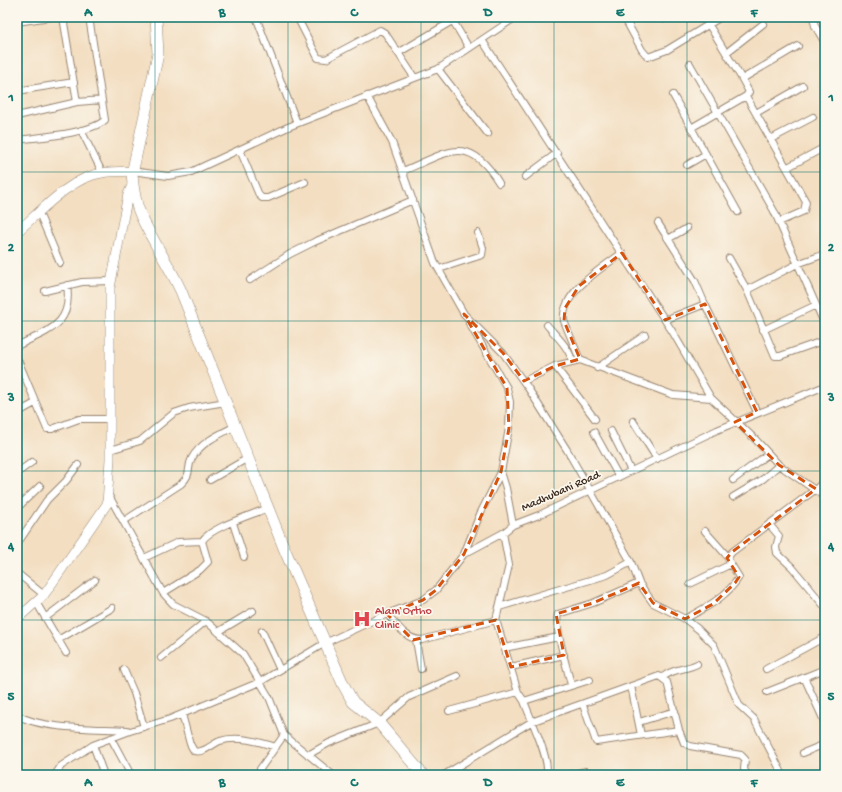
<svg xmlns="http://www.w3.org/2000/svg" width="842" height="792" font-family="'Gochi Hand',sans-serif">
<rect width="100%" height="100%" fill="#fbf7ec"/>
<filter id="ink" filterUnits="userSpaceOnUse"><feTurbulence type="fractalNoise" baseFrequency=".025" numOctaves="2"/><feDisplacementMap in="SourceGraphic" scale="8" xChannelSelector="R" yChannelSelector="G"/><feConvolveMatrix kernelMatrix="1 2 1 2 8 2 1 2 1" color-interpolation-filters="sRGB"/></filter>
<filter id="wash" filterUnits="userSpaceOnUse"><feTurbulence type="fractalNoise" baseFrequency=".012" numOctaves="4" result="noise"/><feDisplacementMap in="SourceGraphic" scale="16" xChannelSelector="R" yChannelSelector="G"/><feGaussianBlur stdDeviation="0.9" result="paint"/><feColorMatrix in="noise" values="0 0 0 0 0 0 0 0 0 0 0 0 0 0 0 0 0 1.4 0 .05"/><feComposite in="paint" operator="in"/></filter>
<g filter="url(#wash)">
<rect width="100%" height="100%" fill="#f3dec1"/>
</g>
<g filter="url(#ink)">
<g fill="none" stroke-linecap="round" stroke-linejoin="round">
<g stroke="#978470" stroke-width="8">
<path id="street" d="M63 17 77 102 102 100
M256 17 297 123
M297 17 318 58 326 59 380 30 385 33 414 77
M624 17 642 50 648 57 667 50 721 17
M813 17 815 26 825 43
M664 19 667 17
M453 21 469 48
M17 22 50 17
M482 40 672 331 711 398 756 440 779 465 825 497
M398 53 459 17
M726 53 763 24
M690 64 774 211 825 325
M438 69 488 134
M742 79 798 46
M17 91 74 82
M673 95 738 212
M367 96 392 142 435 263 464 314 503 353 528 388 567 450 631 562 639 583 653 603 685 619 698 629 714 645 739 705 754 719 783 775
M746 96 806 202 804 211 779 222
M756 113 803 86
M17 116 77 102
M691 128 746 96 749 92 742 79 704 17
M81 130 102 172
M771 139 813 117
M17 140C39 137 89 134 105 120L89 17
M240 150 259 195 262 198H268L305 182
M687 165 706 154
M788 167 825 147
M132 171 168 176 191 172 288 127 438 69 516 17
M403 171C447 153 468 132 499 183
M525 177 557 153
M39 213 60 263
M658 223 695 281 705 304 757 412
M668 239 687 228
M729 258 747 290 775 356H780L825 340
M439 269 482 255 483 248 478 233
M250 280 290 254 314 242 413 200
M747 290 797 264 825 254
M45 291 82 282 111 281
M665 320 705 304
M547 325C556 336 569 347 572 361
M763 330 816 305
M17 346C48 330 73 326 67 285
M17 358 47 429H52L79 419H110
M580 360 564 321C560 293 602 268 622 253
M555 366 595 419
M597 368 645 335
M524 381 555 366 580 360 673 395 711 398
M17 413 35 403
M633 421 657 459
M611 431 631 471
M594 432 619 477
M110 450 140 441 174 413 189 408 226 402
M501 472 506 488 513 525
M17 473 32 462
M210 480 248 458
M733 480 768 454
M108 494 163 593 173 604 206 621 243 654 269 697 284 735 333 775
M733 497 763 479 779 465
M17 508 40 486
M124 521 181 484C193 473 186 469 192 458 201 442 220 434 236 426
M233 523 244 557
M769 524 779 536 776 547 777 553 792 567 825 607
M705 531 728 557
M503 533 509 565 496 620 518 692 524 701C529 716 552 762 546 775
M17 544 47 500 66 481 78 465
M464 554 480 514 501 472 509 428 510 402 507 388 469 323
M144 558 178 542 202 541
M17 573 44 595
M690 584 731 564
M163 593 200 570 208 562 202 541C211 527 252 515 268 508
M36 602 66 653
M499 607 607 575 631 562
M387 614C397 625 406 640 422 640L496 620
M45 618 95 580
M685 619C705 608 727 597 739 577L729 561 728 557 732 552 816 489 825 480
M262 631 280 670
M218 632 253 611
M58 640 112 608
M416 640 421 669
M504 648 559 637
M161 658 206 621
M511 667 564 655
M766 669 825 637
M124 670 134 693 144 727
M663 677C673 668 686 670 697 664
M804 677 825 723
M571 685C568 670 554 628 558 614L593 603 639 583
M631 686 641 735
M767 692 825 669
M524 701 590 680
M583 705 596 742 679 730
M449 711 518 692
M182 714 190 744 194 751C203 754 212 744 220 741 237 735 260 742 276 747
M17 715C43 730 96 728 127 730
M639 722 675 711
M111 738 131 775
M93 745 104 775
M803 753 825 744
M308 755 329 743 379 723 409 697 457 676
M55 775 61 766 93 745 130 731 170 719 260 682 325 643 387 614 423 600 436 590 464 554 503 533 513 525 539 515 717 430 825 386
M260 775V769L284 735
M444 775 531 722 659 676 667 682 679 730 684 743 690 746 741 755 745 759 744 769 747 775
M570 775 586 771"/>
</g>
<g stroke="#978470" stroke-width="10">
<path id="secondary" d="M17 232C40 212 71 177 102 173 112 171 122 172 132 171
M17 619 44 595 107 504 110 459V288L128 194 133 183"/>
</g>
<g stroke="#978470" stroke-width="12">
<path id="highway" d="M156 17 158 54 132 174C133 188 135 203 141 216 153 242 169 265 181 291L284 548 343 684 353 702 379 723 423 775"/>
</g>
<use href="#street" stroke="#fff" stroke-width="6"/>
<use href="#secondary" stroke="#fff" stroke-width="9"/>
<use href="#highway" stroke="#fff" stroke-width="11"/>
</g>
</g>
<path fill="none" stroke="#d7540e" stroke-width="3" stroke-dasharray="8 5" stroke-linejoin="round" d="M622 253 665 320 705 304 757 412 735 422 779 465 816 489 732 552 727 558 739 577 735 583 713 604 685 619 653 603 639 583 593 603 556 614 564 655 511 667 496 620 413 640 387 614 423 600 436 590 464 554 501 472 509 428 507 388 464 314 503 353 524 381 555 366 580 359 564 321 565 308 579 286Z"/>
<path fill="none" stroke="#0f766e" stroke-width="1" stroke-opacity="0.55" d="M155 17V775M288 17V775M421 17V775M554 17V775M687 17V775M17 172H825M17 321H825M17 471H825M17 620H825"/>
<defs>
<g id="hospital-bare" transform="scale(1.38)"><path d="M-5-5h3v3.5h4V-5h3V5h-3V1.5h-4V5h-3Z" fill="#e0444e" stroke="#fbf7ec" stroke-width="2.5" paint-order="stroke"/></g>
</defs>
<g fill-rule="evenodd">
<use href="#hospital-bare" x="362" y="619"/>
</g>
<g text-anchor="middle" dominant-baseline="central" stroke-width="3.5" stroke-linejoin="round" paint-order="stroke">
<g font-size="12" fill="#3b2a1e" stroke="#fbf7ec">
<text transform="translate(561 492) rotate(-24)">Madhubani Road</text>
</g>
<g font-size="12" fill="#be3a42" stroke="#fbf7ec" text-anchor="start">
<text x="375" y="612">Alam Ortho<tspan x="375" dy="14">Clinic</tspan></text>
</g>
</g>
<rect width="842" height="792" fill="none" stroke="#fbf7ec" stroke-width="44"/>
<rect x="22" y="22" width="798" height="748" fill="none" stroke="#0f766e" stroke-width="1.5"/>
<g font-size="13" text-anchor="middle" font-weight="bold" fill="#0f766e">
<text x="88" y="16">A</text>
<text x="222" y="16">B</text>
<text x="354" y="16">C</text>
<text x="488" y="16">D</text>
<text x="620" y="16">E</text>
<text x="754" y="16">F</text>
<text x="11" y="101">1</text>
<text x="831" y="101">1</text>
<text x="11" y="251">2</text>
<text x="831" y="251">2</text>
<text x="11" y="401">3</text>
<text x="831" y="401">3</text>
<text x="11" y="550">4</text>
<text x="831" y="550">4</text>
<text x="11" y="700">5</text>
<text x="831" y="700">5</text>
<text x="88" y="786">A</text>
<text x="222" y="786">B</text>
<text x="354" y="786">C</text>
<text x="488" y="786">D</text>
<text x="620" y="786">E</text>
<text x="754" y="786">F</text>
</g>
</svg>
